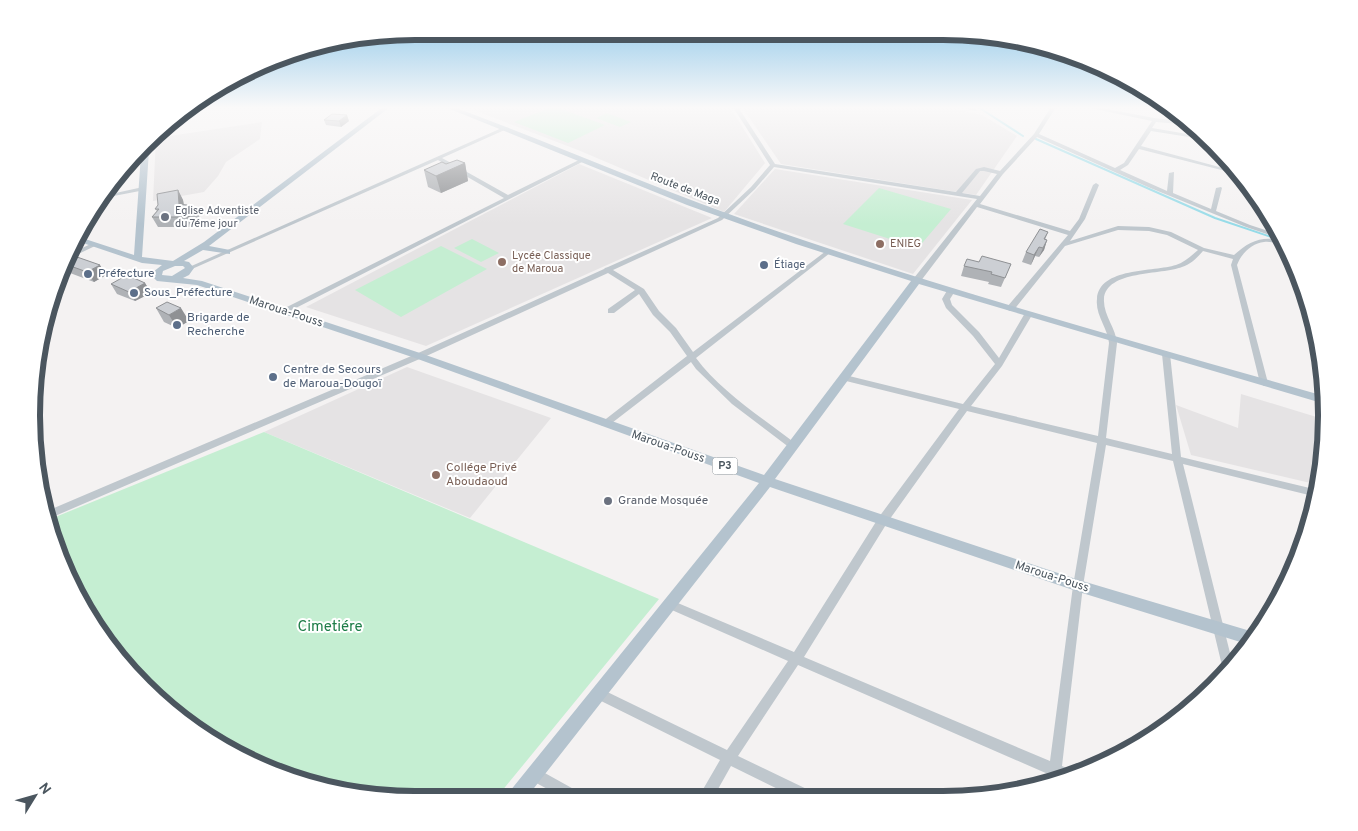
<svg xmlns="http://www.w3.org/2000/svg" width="1358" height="831" font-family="Overpass,sans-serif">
<rect width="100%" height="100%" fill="#f4f2f2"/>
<path fill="#e5e3e4" d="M466 107H730L765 163 724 212 578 150Z
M742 107H947L982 115 1017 136 976 195 781 164Z
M262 122 260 139 226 162 218 176 204 192 153 201 156 138Z
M579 164 712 218 426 346 306 307Z
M775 169 972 200 913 274 734 214Z
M407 367 551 418 470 518 264 432Z
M1241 394 1323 419 1326 440 1319 485 1191 455 1176 405 1238 428Z"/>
<path fill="#c5eed2" d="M551 107H556L605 125 568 143 514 122Z
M607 113 631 122 620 127 596 118Z
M879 188 951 209 918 248 843 224Z
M472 239 499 253 481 262 454 248Z
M441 246 487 269 401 317 355 290Z
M264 432 659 599 497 797 366 796 269 771 182 721 96 629 52 539 48 520Z"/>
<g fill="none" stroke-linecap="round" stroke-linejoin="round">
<path stroke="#95dbe8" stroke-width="2" d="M978 107 1023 136
M1036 139 1215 218 1283 241"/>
<path fill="#bfc7cd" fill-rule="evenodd" d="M733 107H738L775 164 956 192 976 169 984 167 1000 171 1034 134 1051 107H1056L1039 134 1115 168 1124 163 1152 121 1085 107H1096L1154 118 1189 122 1192 125 1156 122 1152 128 1205 137 1208 140 1151 131 1141 146 1238 172 1241 175 1139 149 1128 165 1120 170 1167 191 1169 173 1174 172 1173 193 1211 209 1216 188 1221 187 1222 188 1216 211 1250 225 1280 235 1282 239 1246 227 1148 187 1037 137 1003 174 980 204 1070 231 1079 219 1093 185 1096 183 1099 185 1085 219 1070 241 1118 226 1149 227 1171 232 1204 248 1234 255C1249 241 1263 235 1283 241L1285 245C1278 244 1271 241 1264 242 1252 243 1241 254 1237 265L1268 383 1267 385 1264 386 1260 383 1231 265 1233 259 1203 251C1197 258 1191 264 1182 267 1162 275 1106 270 1104 299 1103 315 1116 328 1117 343L1106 438 1172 454 1162 354 1166 351 1170 354 1181 457 1318 490 1317 497 1183 464 1233 665 1224 674 1173 461 1106 445 1083 586 1062 766 1076 772 1077 775 1066 779H1060V781L1047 783 1048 774 798 665 738 756 815 793 817 798H796L731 766 713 798H698L720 760 593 697 591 693 593 689 597 687 727 750 788 661 665 607 663 604 665 601 669 599 673 601 794 652 879 517 959 409 842 380 841 378 842 376 845 375 963 404 995 364 973 336 946 308 942 299 948 289H951L955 291 950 299 952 305 979 332 999 358 1025 313H1028L1032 315 1002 366 971 406 1098 436 1109 343C1108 328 1095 315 1097 299 1099 267 1154 272 1176 265 1185 262 1191 256 1198 250L1167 235 1149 231 1118 230 1065 246 1013 311H1010L1006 309 1007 307 1068 235 977 207 920 282H914V278L977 199 774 167 755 189 722 220 613 270 644 289 659 311 676 328 693 352 826 251H830V253L696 358C720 391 764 419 796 444L798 446 796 448H790L732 404 696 369 691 362 608 426H602L601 424 602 422 687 356 670 332 653 315 639 294 614 313H608V309L635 290 608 273 422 358 48 519 47 511 416 354 604 269 605 268 608 267 718 218 751 187 770 165ZM980 171H984L997 174 980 196 962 193ZM967 411 1097 443 1073 586 1050 761 804 657 887 523Z
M960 107H969L977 110 975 111Z
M1136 107H1148L1178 112 1181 115Z
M504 127 509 128 442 158 508 195 581 159 586 160 286 313H280L279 311 504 198 438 160 192 269 190 270 187 268Z
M143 187 146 189 145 190 98 199 102 196Z
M93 243 95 244V246L72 257 69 258 71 253Z
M1325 398V417L1321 414V401Z
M534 767 579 792 581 797H562L529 779 527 774 529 769Z"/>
<path fill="#b4c3ce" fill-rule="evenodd" d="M383 107H390L209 246 230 250V254L203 250 184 261 189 262 194 268 189 275 183 278 202 281 423 354 764 475 911 281 796 244 687 205 445 107H454C571 151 685 201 803 240 975 298 1150 346 1324 396L1325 404 919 284 775 479 1079 580 1257 633 1250 645 1079 592 770 487 527 797H507L510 791 759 483 415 358 197 285 157 281 152 276 153 272 162 265 142 263 77 241 79 237 134 255 141 154 146 148 149 150 142 257 173 261 204 242ZM175 266H183L185 268 172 276 162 275 163 271Z"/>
</g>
<path fill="#afb2b6" d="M324 120 349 121 341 127 326 125Z
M465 163 468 181 441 193 428 187 424 170 446 164Z
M178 190 183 200 184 205 198 214 203 224 194 225 193 227H158L152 217 157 211 155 209Z
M1048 232 1045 240H1047L1044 250 1039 257 1035 256 1031 265 1022 262 1026 252Z
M66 262 106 275 94 282 70 273 65 265Z
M979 262 1011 264 1001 287 988 284 989 282 961 276 964 266Z
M145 283 151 293 135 301 117 294 111 284Z
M156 308 189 321 177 328 164 322Z"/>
<path fill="#8f9194" d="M347 115 349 121 341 127 339 121Z
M174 119V123H170Z
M465 163 468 181 441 193 436 176Z
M178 190 183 200 185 214 179 204Z
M189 215 194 225 193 227 188 217Z
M1047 240 1044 250 1039 257 1043 248Z
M1039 247 1031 265 1034 255Z
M100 265 106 275 94 282 87 272Z
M145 283 151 293 135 301 129 292Z
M181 308 189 321 177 328 169 315Z"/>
<path fill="#cccfd4" stroke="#8f9194" d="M332 114 347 115 339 121 324 120Z
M457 160 465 163 436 176 424 170 442 162 446 164Z
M178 190 179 204 187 205 198 214 189 215 188 217H152L159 209H155L158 205 157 194Z
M1040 229 1048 232 1044 239 1047 240 1043 248 1039 247 1034 255 1026 252Z
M982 256 1011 264 1005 278 991 274 992 272 964 266 967 259 979 262Z
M77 257 100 265 87 272 65 264 66 262Z
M127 275 145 283 129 292 111 284Z
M167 302 181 308 169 315 156 308Z"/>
<linearGradient id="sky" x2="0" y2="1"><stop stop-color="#87c4e8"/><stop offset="0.48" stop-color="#faf9f9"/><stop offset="1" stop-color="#faf9f9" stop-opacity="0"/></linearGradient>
<rect width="1358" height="224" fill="url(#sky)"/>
<g fill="#6b7280" stroke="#fff" stroke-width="2">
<circle cx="165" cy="217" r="5"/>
<circle cx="608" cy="501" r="5"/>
</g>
<g fill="#8d6e63" stroke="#fff" stroke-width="2">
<circle cx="880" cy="244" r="5"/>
<circle cx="502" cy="262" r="5"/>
<circle cx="436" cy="475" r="5"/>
</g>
<g fill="#5c6f8a" stroke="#fff" stroke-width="2">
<circle cx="764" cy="265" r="5"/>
<circle cx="88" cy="274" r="5"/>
<circle cx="134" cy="293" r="5"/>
<circle cx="177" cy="325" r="5"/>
<circle cx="273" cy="377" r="5"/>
</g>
<g text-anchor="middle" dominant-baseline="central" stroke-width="4" stroke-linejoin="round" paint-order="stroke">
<g font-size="11" fill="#4b565f" stroke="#fff">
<text transform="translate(685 189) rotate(21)">Route de Maga</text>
</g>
<g font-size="11" fill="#5b616d" stroke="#fff" text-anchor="start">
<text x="175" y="211">Eglise Adventiste<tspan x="175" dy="13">du 7éme jour</tspan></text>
</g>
<g font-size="11" fill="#785e54" stroke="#fff" text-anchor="start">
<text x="890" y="244">ENIEG</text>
<text x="512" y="256">Lycée Classique<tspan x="512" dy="13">de Maroua</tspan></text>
</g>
<g font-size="11" fill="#4e5e75" stroke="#fff" text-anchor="start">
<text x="774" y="265">Étiage</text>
</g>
<rect fill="#fff" stroke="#81898f" stroke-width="1" x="712.5" y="457.5" width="25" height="17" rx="4"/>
<g font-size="11" font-weight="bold" fill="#4b565f">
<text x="725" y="466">P3</text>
</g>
<g font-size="12" fill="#4e5e75" stroke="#fff" text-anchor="start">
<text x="98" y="274">Préfecture</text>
<text x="144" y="293">Sous_Préfecture</text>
<text x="187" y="318">Brigarde de<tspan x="187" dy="14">Recherche</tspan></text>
<text x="283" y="370">Centre de Secours<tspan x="283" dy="14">de Maroua-Dougoï</tspan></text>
</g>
<g font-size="12" fill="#4b565f" stroke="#fff">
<text transform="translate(286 312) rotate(18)">Maroua-Pouss</text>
<text transform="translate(668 447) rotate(19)">Maroua-Pouss</text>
<text transform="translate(1052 577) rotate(18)">Maroua-Pouss</text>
</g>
<g font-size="12" fill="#785e54" stroke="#fff" text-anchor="start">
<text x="446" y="468">Collége Privé<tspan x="446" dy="14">Aboudaoud</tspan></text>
</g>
<g font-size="12" fill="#5b616d" stroke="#fff" text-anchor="start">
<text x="618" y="501">Grande Mosquée</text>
</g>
<g font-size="15" fill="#1e7d48" stroke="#fff">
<text x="330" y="627">Cimetiére</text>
</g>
</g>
<path d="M0 0H1358V831H0ZM415 40H943A375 375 0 0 1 1318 415V416A375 375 0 0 1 943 791H415A375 375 0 0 1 40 416V415A375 375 0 0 1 415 40Z" fill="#fff" fill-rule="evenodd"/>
<path fill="none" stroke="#4b565f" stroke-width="6" d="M415 40H943A375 375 0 0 1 1318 415V416A375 375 0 0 1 943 791H415A375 375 0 0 1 40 416V415A375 375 0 0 1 415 40Z"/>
<g transform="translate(35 796) rotate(53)" stroke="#ffffff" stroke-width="4" paint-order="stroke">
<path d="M0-4L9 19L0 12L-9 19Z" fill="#4b565f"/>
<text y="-8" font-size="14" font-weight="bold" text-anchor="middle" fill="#4b565f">N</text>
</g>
</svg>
